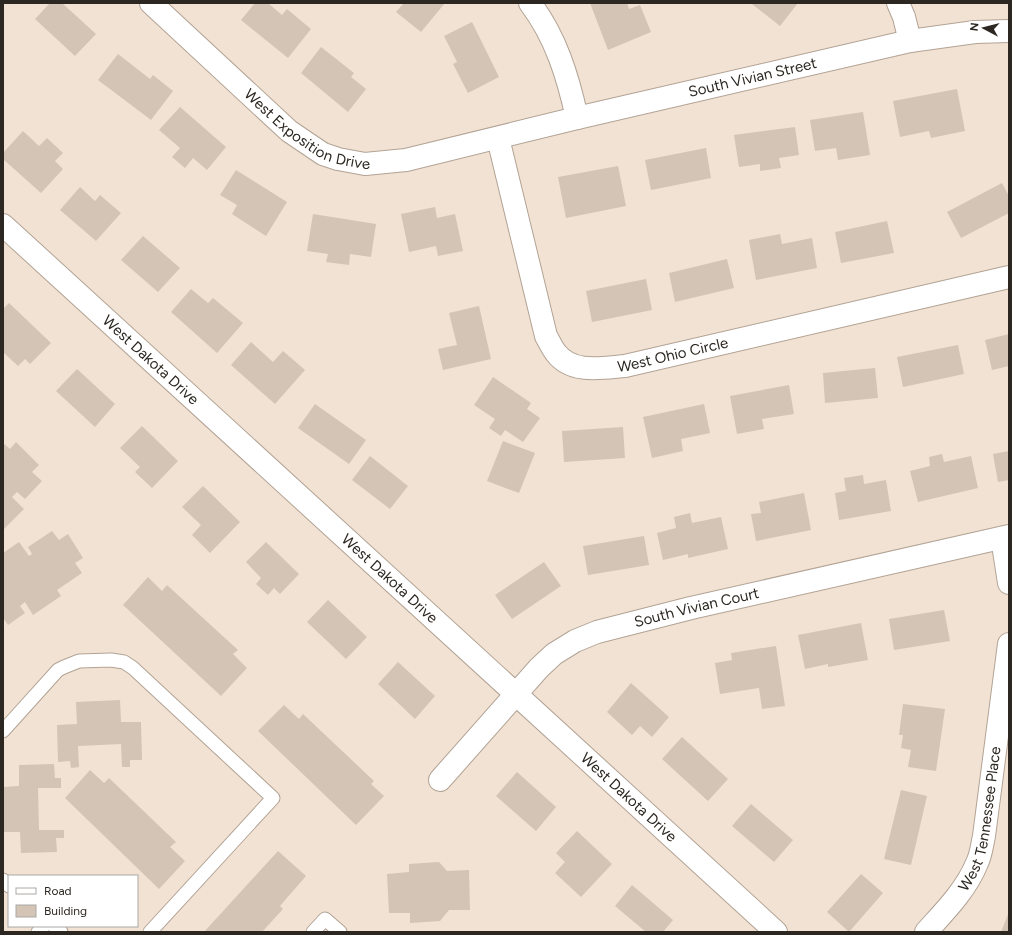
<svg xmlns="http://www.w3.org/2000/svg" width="1012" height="935" font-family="Figtree,sans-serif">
<rect width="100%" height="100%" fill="#f1e2d3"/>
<path fill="#d3c4b5" d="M50 3H62L96 34 75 56 35 19Z
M255 3H268L282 15 287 9 311 29 288 58 241 20Z
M404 3H445L421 32 396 12Z
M590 3H627L629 9 640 5 651 32 608 50Z
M753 3H798L780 26 752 4Z
M472 22 499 77 468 93 453 64 457 62 444 36Z
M321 47 354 73 351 77 366 89 348 112 301 73Z
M118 54 150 79 153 75 173 91 151 120 98 80Z
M957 89 965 131 931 138 929 131 900 137 893 101Z
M180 107 226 147 207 170 193 158 185 168 172 157 180 148 159 130Z
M863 112 870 155 838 160 836 148 815 151 810 120Z
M795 127 799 155 779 158 781 168 760 171V164L739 167 734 135Z
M23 131 39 146 47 138 63 153 55 161 63 169 41 193 3 159V153Z
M706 148 711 178 651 190 645 160Z
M618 166 626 206 566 218 558 177Z
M236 170 287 202 266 236 232 214 237 205 220 195Z
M1002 183 1009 196V213L961 238 947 212Z
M80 187 95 201 100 195 121 213 96 241 60 210Z
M435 207 437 218 455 214 463 251 438 256 436 246 409 252 401 214Z
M313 214 376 224 371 257 350 254 349 265 326 262 328 254 307 251Z
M887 221 894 253 841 263 835 232Z
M780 234 782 244 812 238 817 268 756 280 749 240Z
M143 236 180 268 158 292 121 260Z
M727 259 734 288 675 302 669 273Z
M646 279 652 310 592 322 586 291Z
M191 289 208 303 213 298 243 323 217 353 171 312Z
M9 303 51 343 30 364 25 359 18 366 3 352V309Z
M479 306 491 359 443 370 438 349 457 345 449 313Z
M1009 334V366L992 370 985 340Z
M251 342 273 362 283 351 305 370 275 404 231 365Z
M958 345 964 374 903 387 897 357Z
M875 368 878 398 825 403 823 373Z
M77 369 115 404 95 427 56 391Z
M493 377 531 403 527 409 540 418 523 442 505 430 501 436 489 428 495 419 474 405Z
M789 385 794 414 762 419 764 429 737 434 730 396Z
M315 404 366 440 349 464 298 428Z
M704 404 710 433 681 439 683 451 652 458 643 417Z
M142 426 178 461 152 488 135 472 140 467 120 448Z
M623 427 625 458 564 462 562 431Z
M503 441 535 453 519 493 487 481Z
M16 442 39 465 32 472 42 481 25 499 17 492 12 497 24 509 3 530V443L10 449Z
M1009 451V480L998 482 993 454Z
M942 454 944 462 971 456 978 488 918 502 910 471 930 466 929 457Z
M370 456 408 486 390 509 352 480Z
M863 475 864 484 886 480 891 511 839 520 835 493 846 491 844 478Z
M203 486 240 522 210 553 192 535 201 525 182 507Z
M804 493 811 530 756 541 751 514 761 513 759 502Z
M690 513 692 523 721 517 728 549 688 558V554L663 560 657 533 676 528 674 517Z
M52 531 59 540 68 534 83 558 75 563 82 573 57 590 61 596 33 615 25 602 20 606 25 613 8 625 3 618V553L19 542 29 556 32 554 28 547Z
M644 536 649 565 588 575 583 546Z
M266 542 299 574 280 594 274 588 268 595 256 584 261 578 246 562Z
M544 562 561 586 512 619 495 595Z
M148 577 162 591 167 585 238 650 233 654 247 668 221 696 123 605Z
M328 600 367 637 346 659 307 622Z
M944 610 950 641 894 650 889 619Z
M861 623 868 660 828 667V664L805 669 798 635Z
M776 646 785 706 762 709 759 688 720 694 715 663 732 660 731 653Z
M398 662 435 696 415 719 378 684Z
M631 683 669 717 652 737 640 726 632 735 607 712Z
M120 700 121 722H141L142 760H130V767H122L121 744 78 746 79 767 71 768 70 761 58 762 57 725 77 724 76 702Z
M903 704 945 709 936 771 908 767 911 750 901 748 903 735H899Z
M284 705 299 719 303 714 374 781 371 784 384 796 356 825 258 731Z
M682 737 728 779 708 801 662 759Z
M54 764 55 778H61V788H38L39 830H64V838H56L57 852 21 853 20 832H3V787L19 786V765Z
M90 770 104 783 109 778 176 842 170 847 185 861 159 889 65 798Z
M517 772 556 807 536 831 496 796Z
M901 790 927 796 911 865 884 859Z
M751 804 793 840 774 862 732 826Z
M577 831 612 864 581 897 555 873 565 862 556 853Z
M278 851 306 876 280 906 283 909 262 932H204Z
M439 862 447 871 469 870 470 910H449L440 921 410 923V913H389L387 874 409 872V864Z
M861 874 883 893 849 932 827 912Z
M632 885 673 920 663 932H646L615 906Z
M1009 912V932H1001Z"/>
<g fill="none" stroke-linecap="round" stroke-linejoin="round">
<g stroke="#b2a395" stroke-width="15">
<path id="lane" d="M3 731 58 670 64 667 79 661 111 660 124 662 133 668 273 798 150 932
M3 880 9 886
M54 926 61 932
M38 932 44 926
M313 932 325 919 340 932"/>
</g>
<g stroke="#b2a395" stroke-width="24">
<g id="street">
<path id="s1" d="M151 3 289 131 323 154 338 159 365 164 406 160 577 118 910 41 975 32 1009 31"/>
<path d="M530 3C556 37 568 77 577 118"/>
<path d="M898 3 904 17 910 41"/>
<path id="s2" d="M498 138 546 336C549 341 552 348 556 353 572 374 601 368 625 366L1009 277"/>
<path id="s3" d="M3 225 776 932"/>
<path d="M1002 538 1009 583"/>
<path id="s4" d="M440 780 539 668 554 654 575 641 597 632 691 608 1009 536"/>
<path id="s5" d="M926 932C945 911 966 890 977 863 981 855 982 845 984 836L1009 644"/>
</g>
</g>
<use href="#lane" stroke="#fff" stroke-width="13"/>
<use href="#street" stroke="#fff" stroke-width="22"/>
</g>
<g text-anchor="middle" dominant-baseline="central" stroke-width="3" stroke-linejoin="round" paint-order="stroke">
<g font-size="15" fill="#2c2721" stroke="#fff">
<text stroke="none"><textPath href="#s1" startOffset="670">South Vivian Street</textPath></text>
<text stroke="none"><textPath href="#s1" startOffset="204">West Exposition Drive</textPath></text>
<text stroke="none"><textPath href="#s2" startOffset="346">West Ohio Circle</textPath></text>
<text stroke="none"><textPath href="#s3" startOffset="200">West Dakota Drive</textPath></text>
<text stroke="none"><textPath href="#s3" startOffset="524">West Dakota Drive</textPath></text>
<text stroke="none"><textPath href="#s4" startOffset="321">South Vivian Court</textPath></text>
<text stroke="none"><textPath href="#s3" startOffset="848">West Dakota Drive</textPath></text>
<text stroke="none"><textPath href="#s5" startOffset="130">West Tennessee Place</textPath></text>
</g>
</g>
<rect width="1012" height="935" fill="none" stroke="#2c2721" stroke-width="8"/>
<rect x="8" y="875" width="130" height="52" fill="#ffffff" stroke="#aba9a6"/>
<rect x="16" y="888" width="20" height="6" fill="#ffffff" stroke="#aba9a6"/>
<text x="44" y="895" font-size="12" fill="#2c2721">Road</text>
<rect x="16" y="905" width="20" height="12" fill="#d3c4b5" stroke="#aba9a6"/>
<text x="44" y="915" font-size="12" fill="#2c2721">Building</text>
<g transform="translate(984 28) rotate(277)" stroke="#ffffff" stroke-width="3" paint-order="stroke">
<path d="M0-3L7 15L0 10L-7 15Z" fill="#2c2721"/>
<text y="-6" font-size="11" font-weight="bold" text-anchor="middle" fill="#2c2721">N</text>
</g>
</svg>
